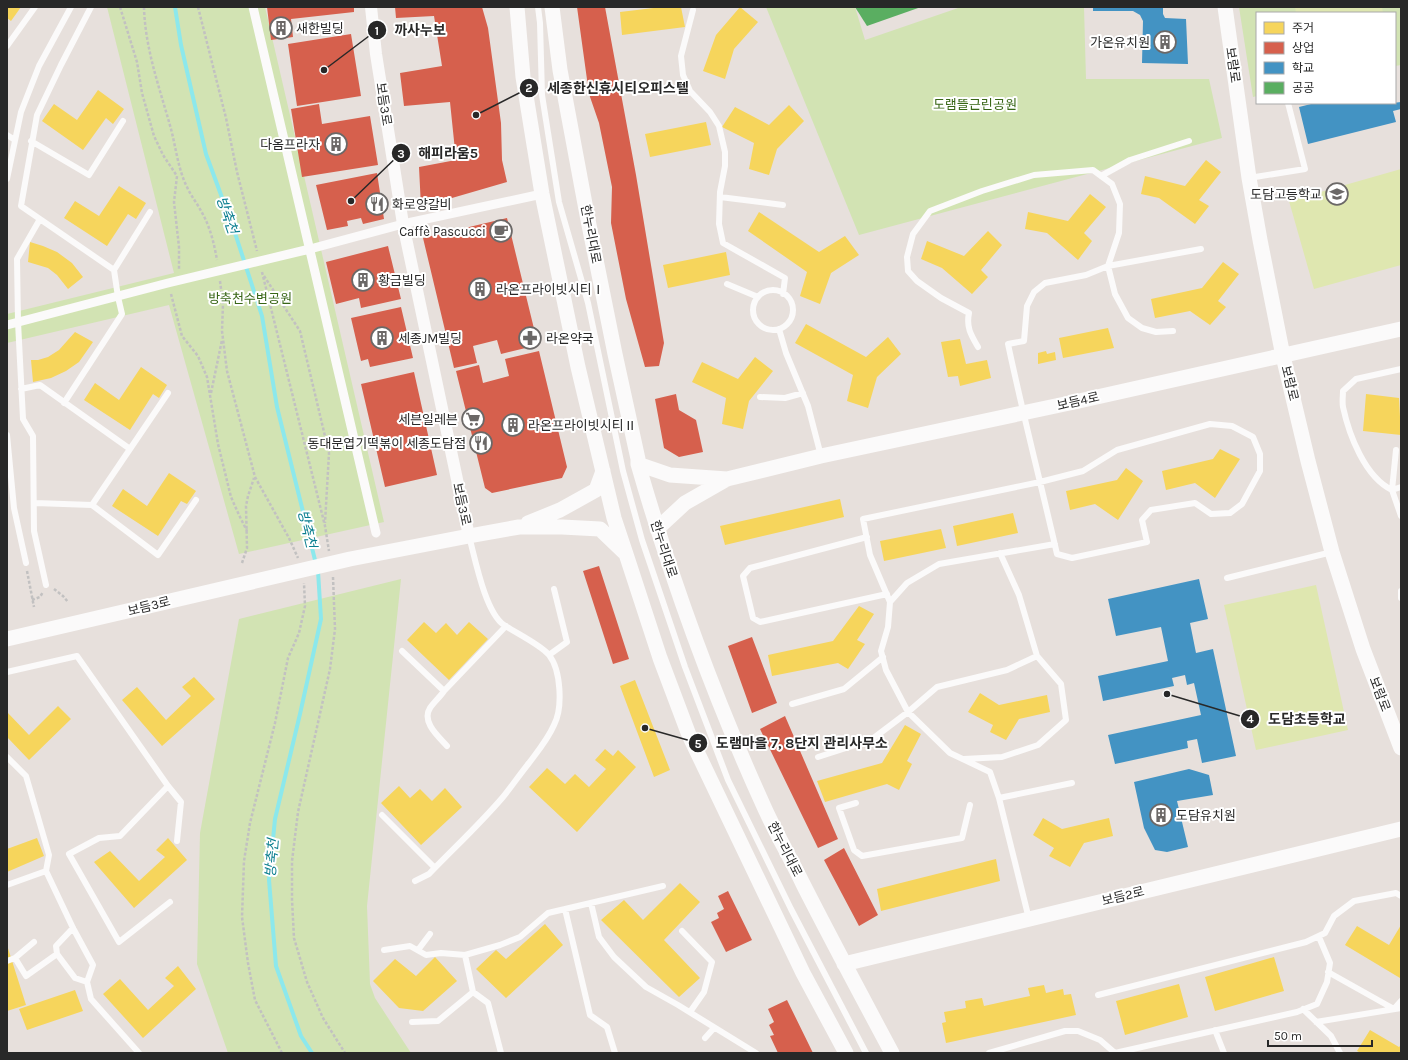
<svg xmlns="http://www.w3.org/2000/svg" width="1408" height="1060" font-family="Karla,'Noto Sans KR',sans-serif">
<rect width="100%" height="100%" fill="#e7e0dc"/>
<path fill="#d2e3b3" d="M107 7H265L384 522 239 554 169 305 7 343V314L174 273Z
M766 7H855L865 40 961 7H1084L1086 79H1209L1222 138 859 235Z
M1239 7H1401V65L1395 66V13H1257V96L1253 97Z
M401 579 367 906 370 984 375 998 411 1053H228L197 964 200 833 239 619Z"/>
<path fill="#dfe7b0" d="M1295 7H1382L1383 13H1296Z
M1401 169V265L1314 289 1289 201Z
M1316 585 1348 730 1256 750 1224 605Z"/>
<path fill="#f6d55c" d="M7 7H21L11 21 7 18Z
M662 7H681L685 27 622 35 620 12Z
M740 7 758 22 734 49 725 79 703 71 716 35Z
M98 90 124 109 113 124 106 118 83 150 42 121 54 104 77 120Z
M789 105 804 121 777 149 769 175 749 169 754 143 722 127 735 107 769 125Z
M706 122 711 145 650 157 645 134Z
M1206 160 1221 172 1199 200 1209 206 1195 224 1159 198 1141 194 1145 176 1185 186Z
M119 186 146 203 136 219 128 214 107 246 64 218 75 201 99 216Z
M1090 194 1106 207 1084 233 1092 241 1078 260 1047 233 1025 229 1028 212 1068 221Z
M759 212 819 252 845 236 859 255 831 273 820 304 800 296 807 272 748 231Z
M988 231 1002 245 981 270 988 277 972 294 942 268 921 259 927 241 964 256Z
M30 242 43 246 57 252 72 263 83 277 68 289 57 275 48 268 28 262Z
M726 252 730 275 668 288 663 265Z
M1223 262 1239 274 1218 301 1226 307 1210 325 1190 311 1155 318 1151 299 1202 288Z
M806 324 866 357 888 337 901 354 877 377 868 408 847 401 853 375 795 343Z
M1108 328 1114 348 1063 358 1059 338Z
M75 332 93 342 79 362 66 371 51 378 33 382 31 360H38L48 357 59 350Z
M960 339 966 364 987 360 991 378 960 386 958 376 948 377 941 342Z
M1046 351 1047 354 1055 352 1056 360 1038 364V353Z
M755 357 773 371 749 401 743 429 722 424 726 398 692 382 702 362 738 379Z
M141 367 167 385 159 398 153 394 130 430 84 400 95 383 119 400Z
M1366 394 1399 398 1401 435 1363 431Z
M1220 449 1240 459 1215 498 1195 483 1166 490 1162 471 1213 459Z
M1126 468 1143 481 1118 520 1095 504 1070 510 1066 491 1117 480Z
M169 473 196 491 187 504 181 501 158 536 112 506 123 489 147 506Z
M840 499 844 517 725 545 720 526Z
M1013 513 1018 533 957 546 953 526Z
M941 529 946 548 884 561 880 541Z
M859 606 874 614 857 640 865 644 848 669 838 663 772 676 768 655 833 641Z
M424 622 436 633 446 623 457 635 469 622 488 639 449 680 407 640Z
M194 677 215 699 162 746 122 700 137 687 166 720 191 696 182 687Z
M635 680 670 770 654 777 620 686Z
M980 693 999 705 1047 695 1050 712 1019 719 1006 740 990 732 993 725 968 712Z
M58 706 71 719 29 760 7 737V712L29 735Z
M905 725 921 734 907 761 912 764 899 790 887 784 825 802 817 781 882 763Z
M605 749 613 756 618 750 636 767 577 832 529 787 547 768 565 784 575 774 589 787 606 769 595 760Z
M399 786 410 798 420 789 432 801 445 788 462 807 421 845 381 803Z
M1043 818 1062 829 1109 818 1113 836 1084 843 1070 867 1049 856 1054 848 1033 835Z
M37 838 44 856 7 872V849Z
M168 838 187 860 134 908 94 862 110 851 139 881 165 857 156 850Z
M996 859 1000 881 881 911 877 889Z
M680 883 700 902 664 940 700 978 679 997 601 920 624 900 643 920Z
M545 924 563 945 506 998 476 969 496 950 506 959Z
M1401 925V976L1400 978 1345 945 1357 926 1389 945Z
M7 945 26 1005 7 1011Z
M435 957 457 981 423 1011 399 1008 373 981 395 959 416 976Z
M1274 957 1284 991 1215 1011 1205 977Z
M178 966 196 989 143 1038 103 994 120 979 148 1010 174 986 165 978Z
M1179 984 1188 1017 1125 1035 1116 1001Z
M1044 985 1046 993 1063 989 1064 995 1071 994 1076 1015 946 1043 942 1023 946 1022 944 1012 966 1008 965 1001 982 998 984 1006 1030 996 1028 988Z
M75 990 83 1011 27 1030 19 1009Z
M1370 1030 1399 1047 1401 1045V1053H1361L1357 1051Z"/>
<path fill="#d6604d" d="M267 7H354V12L291 19 293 37 271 40Z
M395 7H482L488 28 501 123 502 160 507 182 421 207 419 167 456 160 450 102 404 106 400 73 442 66 434 16 396 18Z
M577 7H605L636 175 664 343 659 366 645 367 626 299 611 223 612 187 599 123 589 94Z
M351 34 361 96 297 106 288 44Z
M319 104 322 124 370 116 378 165 302 177 291 109Z
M377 173 384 219 363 224 361 218 347 221 348 226 327 230 316 185Z
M507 218 538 345 501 354 497 340 473 346 477 363 454 368 423 238Z
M388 246 401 299 361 308 359 298 336 304 326 262Z
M401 307 413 358 370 367 368 359 361 361 351 318Z
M539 351 567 467 562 478 492 493 485 488 456 371 479 365 483 383 509 376 505 359Z
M414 372 437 475 385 487 361 384Z
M676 394 679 410 696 420 703 452 679 457 664 448 655 399Z
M599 566 629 659 613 664 583 571Z
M752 637 777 703 752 713 728 646Z
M785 716 838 839 818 848 760 729Z
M844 848 878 915 859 926 824 860Z
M728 891 752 940 726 952 711 922 719 918 717 913 724 909 718 896Z
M787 1000 813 1053H778L770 1036 774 1035 769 1025 774 1022 768 1009Z"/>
<path fill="#4393c3" d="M1093 7H1163V14L1165 18 1186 19 1188 64 1142 63 1143 21 1140 15 1133 11H1093Z
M1401 102V109L1393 111 1396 122 1308 144 1299 107 1315 103H1393Z
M1199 579 1208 619 1190 623 1196 653 1213 649 1236 756 1202 763 1197 739 1187 741 1188 748 1115 764 1108 735 1201 715 1194 683 1187 685 1185 675 1172 678 1174 686 1103 701 1098 676 1168 661 1161 627 1116 636 1108 599Z
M1189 769 1209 775 1213 795 1177 801 1188 847 1167 852 1155 850 1144 828 1134 782Z"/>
<path fill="#5aae61" d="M855 7H921L867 26Z"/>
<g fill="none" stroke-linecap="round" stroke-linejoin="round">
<path stroke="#8ce8ec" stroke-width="4" d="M175 7 181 45 206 154 235 233 262 316 277 407 316 564
M312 1053 301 1036 276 966 269 880 275 819 300 714 321 619 318 571"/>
<path stroke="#c2c1c1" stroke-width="2.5" stroke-dasharray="3 2" stroke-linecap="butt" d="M120 7 137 62 142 93 154 136 163 155 177 176 174 202 179 247V270
M144 7C145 49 160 89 171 129 176 148 178 169 187 187 191 196 197 203 201 211 210 226 214 243 217 260
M198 7 226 118 237 172 257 251
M262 272 325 526 329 551
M264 276 300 331 329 453 325 523
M220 281 223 304 222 331 227 371 255 477 289 538 298 558
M171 294 182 336 198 356 207 377 218 444 231 497 239 515 247 531
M211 393 222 340
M242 563 247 548 246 506 248 496 254 478
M27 571 34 607
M333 577 335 629 330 669 298 812 292 861V900L294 938 307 982 323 1018 345 1053
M54 589 63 596 68 602
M32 600 40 597 43 592
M282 1053 255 1000 248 963 242 917 244 861 250 823 275 723 288 658 299 633 305 606 304 583"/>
<path stroke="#fbfafa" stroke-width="6" d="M91 7 61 65 37 115 21 206 114 270 150 212
M538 7 540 23 542 95 559 202 588 303 623 471 642 540 685 667 728 780 791 909 866 1053
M693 10 681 56 683 75 690 91 710 112 719 126 725 152V166L720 192 719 224 723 243 785 278 783 294
M7 46 35 7
M7 135 15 140
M31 141 89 175 123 121
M1101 176 1130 160 1189 141
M1249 178 1305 169 1288 103
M7 179 21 112 39 66 71 7
M720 197 783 205
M40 219 17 259 18 322 23 419 33 436 34 531 46 585
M727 284 758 297
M753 310a20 20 0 1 1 40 0a20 20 0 1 1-40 0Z
M779 329 786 353 808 406 821 456
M978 347C971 335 966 327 969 313L941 298 917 281 908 271 907 257 913 234 930 211 982 191 1034 175 1093 170 1112 184 1120 204 1119 233 1108 266 1115 294 1128 318 1142 328 1156 332 1173 331
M1401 369 1356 379 1343 391C1343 396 1342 402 1343 407 1349 435 1365 477 1392 490L1401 487
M21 389 40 385 130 449
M168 393 92 505 158 555 196 500
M760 397 785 398 803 393
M64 403 122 314 118 297 114 270
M7 435 14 508 26 563
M1396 450 1392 490 1401 516
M35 503 92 505
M867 537 750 568 743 576 753 618 760 622 887 594
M1227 578 1332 552
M1401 591V598
M890 602 907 583 939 564 1055 544
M402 651 444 691 506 626
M549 655 567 642 554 589
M7 672 77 656 168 786 181 802 177 841
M444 691C440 697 434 702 430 708 421 722 439 737 447 746
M792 704 844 689 883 657
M7 757 26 776 49 855 46 871 73 928 93 965 87 982 91 999 139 1053
M818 757 871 740 908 712 937 687 1007 670 1037 656
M964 759 1002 757 1038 745 1066 720 1061 684 1037 656 1019 595 1000 553
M168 786 120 836 99 838 69 854 119 942 170 902
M999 798 1072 783
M856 803 839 808 854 850 862 856 962 838 970 805
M382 815 435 868
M415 881 429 874C454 848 480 824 503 797 512 786 520 774 529 763 538 751 548 739 554 725 563 708 561 670 549 655 541 645 516 633 504 625 485 612 475 558 469 536
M7 885 46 871
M591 903 599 937 614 957 646 987 678 1005 756 1053
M565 909 590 1015 607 1027 615 1053
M1029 919 999 798 990 772 950 753 908 712 886 670 881 651 888 627 890 602 870 555 863 519 1040 482 1083 471 1117 450 1210 424 1232 426 1253 437 1260 454V471L1242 504 1230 513 1211 514 1195 503 1151 510 1142 520 1147 542 1072 558 1057 554C1041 484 1023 415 1008 344L1024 341 1027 306 1034 292 1045 283 1086 275 1108 266 1201 249
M682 931 712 962 704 992 690 1012
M384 950 410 946 426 955 441 953 465 955 500 945 520 937 548 913 663 886
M418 950 430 934
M57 954 56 946 73 928
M465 955 473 992 488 1003 501 1053
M15 958 26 976 57 954 75 978 87 982
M7 961 15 958 34 942
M1328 972 1394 1009 1401 1001
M1098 995 1306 942 1325 933 1334 916 1354 901 1396 893 1401 896
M1303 1009 1331 1036 1340 1053
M412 1022 438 1021 473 992
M1316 1022 1401 1008
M1215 1030 1224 1053
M705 1038 714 1028
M989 1053 1065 1031H1078L1100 1040 1115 1053 1297 1012 1317 1004 1327 982 1330 963 1319 937"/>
<path stroke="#fbfafa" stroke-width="9" d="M253 7 376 533
M7 325 168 283 310 249 403 224 542 194"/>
<path stroke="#fbfafa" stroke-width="12" d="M371 7 376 54 403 224 469 536"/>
<path stroke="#fbfafa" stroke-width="15" d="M517 7 523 77 542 194 578 367 614 518 626 554 660 658 689 735 803 973 846 1053
M552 7 560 70 588 220 615 354 638 459V464C672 582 714 697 765 809 777 835 791 859 803 884 832 941 862 997 892 1053
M1225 7 1249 178 1260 240 1283 356 1308 461 1332 552 1363 649 1401 748
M638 464 670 475 727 479
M528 523 560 510 596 490 603 471
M657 529 685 503 727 479 821 456 1079 401 1401 329
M7 639 350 559 469 536 519 527H562L600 529 624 552
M844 964 1401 829"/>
</g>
<defs>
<g id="building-ring" transform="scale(1.15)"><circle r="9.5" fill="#fff" stroke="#6b6867" stroke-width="1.5"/><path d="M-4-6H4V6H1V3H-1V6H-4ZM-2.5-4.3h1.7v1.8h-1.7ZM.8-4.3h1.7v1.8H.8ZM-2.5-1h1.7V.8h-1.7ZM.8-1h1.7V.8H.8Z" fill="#6b6867"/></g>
<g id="school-ring" transform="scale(1.15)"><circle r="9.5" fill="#fff" stroke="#6b6867" stroke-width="1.5"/><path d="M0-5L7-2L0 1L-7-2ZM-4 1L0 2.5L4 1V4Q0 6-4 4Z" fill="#6b6867"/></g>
<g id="restaurant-ring" transform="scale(1.15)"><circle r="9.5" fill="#fff" stroke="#6b6867" stroke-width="1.5"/><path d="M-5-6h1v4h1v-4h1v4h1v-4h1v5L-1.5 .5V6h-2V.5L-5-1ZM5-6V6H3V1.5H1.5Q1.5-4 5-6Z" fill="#6b6867"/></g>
<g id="cafe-ring" transform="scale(1.15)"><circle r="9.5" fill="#fff" stroke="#6b6867" stroke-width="1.5"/><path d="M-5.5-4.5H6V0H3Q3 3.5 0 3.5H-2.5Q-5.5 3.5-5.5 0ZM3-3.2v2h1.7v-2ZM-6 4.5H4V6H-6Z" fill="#6b6867"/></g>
<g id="pharmacy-ring" transform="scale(1.15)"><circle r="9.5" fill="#fff" stroke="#6b6867" stroke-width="1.5"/><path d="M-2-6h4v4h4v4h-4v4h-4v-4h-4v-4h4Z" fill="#6b6867"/></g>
<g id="supermarket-ring" transform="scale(1.15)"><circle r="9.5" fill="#fff" stroke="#6b6867" stroke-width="1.5"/><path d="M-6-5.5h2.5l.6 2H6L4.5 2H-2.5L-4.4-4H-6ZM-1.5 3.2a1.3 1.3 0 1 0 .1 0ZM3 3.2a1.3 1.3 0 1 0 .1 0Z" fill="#6b6867"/></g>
</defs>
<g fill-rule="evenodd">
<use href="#building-ring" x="281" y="28"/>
<use href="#building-ring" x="1165" y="42"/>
<use href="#building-ring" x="336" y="144"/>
<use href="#school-ring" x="1337" y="194"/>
<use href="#restaurant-ring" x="377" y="204"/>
<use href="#cafe-ring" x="501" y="231"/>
<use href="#building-ring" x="363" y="280"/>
<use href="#building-ring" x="480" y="289"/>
<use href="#building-ring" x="382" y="338"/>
<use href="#pharmacy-ring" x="530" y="338"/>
<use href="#supermarket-ring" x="473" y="419"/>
<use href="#building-ring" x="513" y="425"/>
<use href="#restaurant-ring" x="481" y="443"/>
<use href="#building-ring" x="1161" y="815"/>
</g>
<g text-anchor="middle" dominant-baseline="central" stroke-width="4" stroke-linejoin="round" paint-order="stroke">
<g font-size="13" fill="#282828" stroke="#fff" text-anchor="start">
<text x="296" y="28">새한빌딩</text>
<text x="1150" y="42" text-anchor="end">가온유치원</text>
<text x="320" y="144" text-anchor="end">다옴프라자</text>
<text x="1322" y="194" text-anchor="end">도담고등학교</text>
<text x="392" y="204">화로양갈비</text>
<text x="486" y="231" text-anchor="end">Caffè Pascucci</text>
<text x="378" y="280">황금빌딩</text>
<text x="496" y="289">라온프라이빗시티Ⅰ</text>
<text x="398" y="338">세종JM빌딩</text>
<text x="546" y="338">라온약국</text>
<text x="458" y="419" text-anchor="end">세븐일레븐</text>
<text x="528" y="425">라온프라이빗시티Ⅱ</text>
<text x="466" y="443" text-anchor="end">동대문엽기떡볶이 세종도담점</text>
<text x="1176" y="815">도담유치원</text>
</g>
<g font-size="13" fill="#282828" stroke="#fff">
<text transform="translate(1233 65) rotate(82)">보람로</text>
<text transform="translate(384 104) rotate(81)">보듬3로</text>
<text transform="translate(591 234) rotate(79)">한누리대로</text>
<text transform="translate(1290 383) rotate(76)">보람로</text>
<text transform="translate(1078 401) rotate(-13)">보듬4로</text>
<text transform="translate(462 504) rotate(78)">보듬3로</text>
<text transform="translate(664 549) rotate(72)">한누리대로</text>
<text transform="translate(149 606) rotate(-14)">보듬3로</text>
<text transform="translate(1380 694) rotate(69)">보람로</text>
<text transform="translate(785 849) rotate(63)">한누리대로</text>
<text transform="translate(1123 896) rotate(-14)">보듬2로</text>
</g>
<g font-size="13" fill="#386616" stroke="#fff">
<text x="975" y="104">도램뜰근린공원</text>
<text x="250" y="298">방축천수변공원</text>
</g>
<g font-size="14" font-style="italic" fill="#087d8e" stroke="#fff">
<text transform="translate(227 215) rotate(71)">방축천</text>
<text transform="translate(307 529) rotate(76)">방축천</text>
<text transform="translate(272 858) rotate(-85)">방축천</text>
</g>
</g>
<path fill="none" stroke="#282828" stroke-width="1.5" d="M324 70L377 30M476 115L529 88M351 201L401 153M1167 694L1250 719M645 728L698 743"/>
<g fill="#282828" stroke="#fff" stroke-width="1.5">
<circle cx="324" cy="70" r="4"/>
<circle cx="476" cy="115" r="4"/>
<circle cx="351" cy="201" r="4"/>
<circle cx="1167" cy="694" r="4"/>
<circle cx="645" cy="728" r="4"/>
<circle cx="377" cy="30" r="10"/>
<circle cx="529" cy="88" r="10"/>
<circle cx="401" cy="153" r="10"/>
<circle cx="1250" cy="719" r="10"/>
<circle cx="698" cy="743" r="10"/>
</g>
<g font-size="12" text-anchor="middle" font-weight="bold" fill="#fff">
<text x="377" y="35">1</text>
<text x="529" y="92">2</text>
<text x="401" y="158">3</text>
<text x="1250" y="723">4</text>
<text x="698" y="748">5</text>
</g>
<g font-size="14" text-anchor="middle" font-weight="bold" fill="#282828" stroke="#fff" stroke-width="4" stroke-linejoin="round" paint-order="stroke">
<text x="420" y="35">까사누보</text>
<text x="618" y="93">세종한신휴시티오피스텔</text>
<text x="448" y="158">해피라움5</text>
<text x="1307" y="724">도담초등학교</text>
<text x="802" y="748">도램마을 7, 8단지 관리사무소</text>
</g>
<rect width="1408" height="1060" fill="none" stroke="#282828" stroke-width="16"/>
<rect x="1256" y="12" width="140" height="92" fill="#ffffff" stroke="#a9a9a9"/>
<rect x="1264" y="22" width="20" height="12" fill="#f6d55c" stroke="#a9a9a9"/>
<text x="1292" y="32" font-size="12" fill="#282828">주거</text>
<rect x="1264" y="42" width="20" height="12" fill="#d6604d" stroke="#a9a9a9"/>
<text x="1292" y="52" font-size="12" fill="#282828">상업</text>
<rect x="1264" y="62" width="20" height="12" fill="#4393c3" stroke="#a9a9a9"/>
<text x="1292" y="72" font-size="12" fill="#282828">학교</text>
<rect x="1264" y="82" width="20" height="12" fill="#5aae61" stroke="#a9a9a9"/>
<text x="1292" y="92" font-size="12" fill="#282828">공공</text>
<path d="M1268 1040v6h104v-6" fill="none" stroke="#282828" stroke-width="2"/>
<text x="1274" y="1040" font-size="12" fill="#282828" stroke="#ffffff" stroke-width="3" paint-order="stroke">50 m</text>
</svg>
